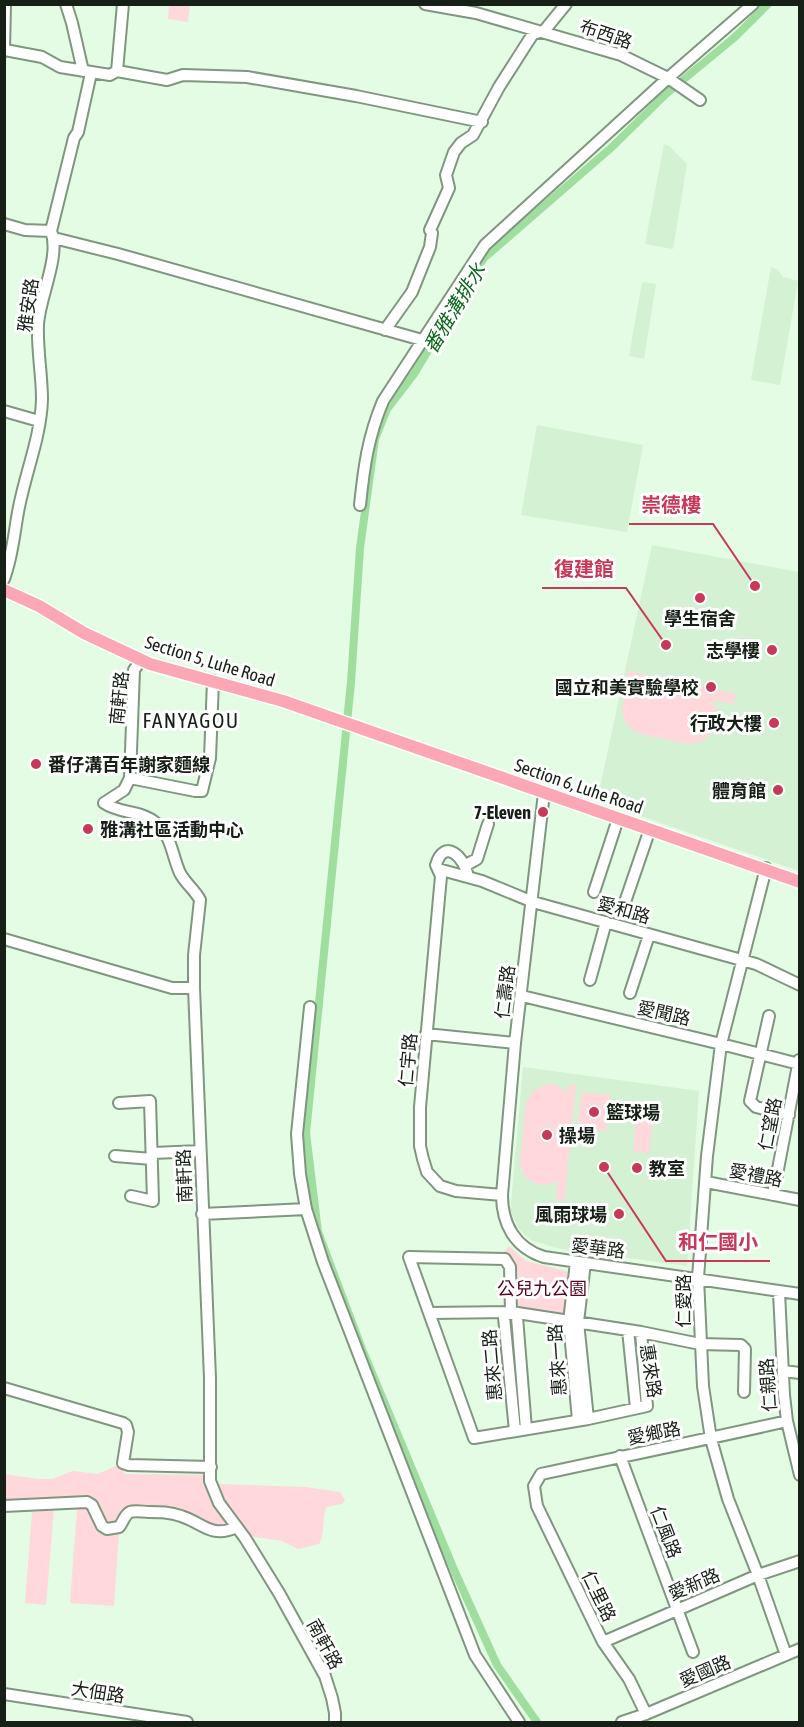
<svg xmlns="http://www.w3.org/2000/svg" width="804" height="1727" font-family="'Asap Condensed','Noto Sans TC',sans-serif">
<rect width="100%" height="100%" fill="#e3fce3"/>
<path fill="#d4f1d3" d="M664 144 669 146 687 164 673 249 645 244Z
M771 267 778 270 783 277 798 281 780 385 751 380Z
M642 282 656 284 644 359 629 356Z
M537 425 643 445 627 532 521 515Z
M652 545 799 572V871L597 801Z
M523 1067 699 1091 687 1266 556 1248 531 1240 519 1229 511 1212V1203Z"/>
<path fill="#fed8db" d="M169 5H190L188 22 168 19Z
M627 671 736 694 734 704 714 700C720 718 716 741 693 743 684 744 675 741 666 739 657 737 647 736 638 733 616 723 619 697 635 683L625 681Z
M547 1084 557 1085 568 1093 569 1084 576 1085 564 1201 556 1200 558 1181 545 1185 536 1184 525 1177 520 1163 526 1102 534 1090Z
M582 1092 611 1095 606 1131 577 1128Z
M638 1106H643L645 1109 648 1107H654L649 1154 641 1151 633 1152Z
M509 1246 526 1261 567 1271 566 1314 517 1306 518 1272 503 1253Z
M118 1465 125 1474 207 1475C207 1496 216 1509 228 1526L222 1527 128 1507 120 1513 119 1521 113 1526 105 1524 98 1506 57 1499H36L24 1503 5 1501 4 1474 38 1479H52L73 1471 98 1474Z
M218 1484 305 1487 340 1492 345 1500 342 1504 326 1507C322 1520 325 1533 319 1544L298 1549 282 1541 250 1536 220 1500Z
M77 1509H86L91 1512 93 1524 97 1532 119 1533 114 1606 70 1603Z
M54 1510 46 1605 25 1603 32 1512Z"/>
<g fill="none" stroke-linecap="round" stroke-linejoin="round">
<path stroke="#9fde9f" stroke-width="8" d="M537 1722 497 1665 455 1572 362 1349 318 1232 306 1133 351 682 360 548 375 439 387 409 414 374 484 258 612 147 666 94 735 37 768 4"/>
<g stroke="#809680" stroke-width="14">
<path id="minor" d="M66 4 72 23 83 71
M425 4 476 13 621 55 668 78 700 100
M5 50 42 57 60 67 110 75 117 71 123 4
M4 51 5 4
M117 71 167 80 183 75 247 77 356 96 482 122
M4 224 25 230 51 231
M54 238 118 254 422 340
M385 330 412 292 430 247 432 233 430 230 449 188 446 175 454 152 461 143 473 135 499 87 529 40 533 34 544 31 566 4
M4 411 39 421
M360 505C364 466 368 437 383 401L485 245 668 78 753 4
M4 579C13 555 14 532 19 507 26 471 41 436 42 399 42 375 37 350 38 325 39 298 61 256 51 231L74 138 78 132 91 73
M141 660 134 670 130 778 124 790 104 803C120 814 141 810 156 823 172 836 172 856 180 873 185 883 195 890 200 900L194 955V988L210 1378V1481L219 1503 245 1538 279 1593 325 1676 332 1698 335 1713V1722
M130 778 195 791H202L210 758 213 681
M544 793 515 1043 502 1195C502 1224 515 1248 544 1257L800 1294
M466 865 477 859 488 824
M766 868 721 1044 707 1156 698 1278 703 1386 711 1439 728 1499 758 1575 786 1655
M438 869 482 881 533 902 756 964 800 985
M468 877C465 857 444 837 436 865L441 876 420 1107V1146L423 1159 427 1172 440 1186 456 1191 502 1195
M594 892 618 819
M625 902 650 829
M4 939 172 988H194
M590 980 606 922
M630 993 649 935
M522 996 721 1044 799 1064
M310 1007 297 1134 300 1174 306 1209 323 1262 475 1655 519 1722
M769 1016 750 1101 756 1107 789 1115
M426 1034 515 1043
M119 1103 150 1101 153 1201 131 1196
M153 1153 200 1151
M115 1156 152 1159
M706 1182 800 1200
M773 1195 799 1060
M202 1214 306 1209
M576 1262 569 1321 578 1420
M585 1263 578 1322 588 1419
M779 1292 784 1395 787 1421 800 1475
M511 1312 510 1267 505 1259 409 1257 474 1438 588 1419 647 1406 641 1332
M511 1312 504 1317 515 1431
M511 1312 517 1317 526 1429
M429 1313 511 1312 641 1332 700 1344 741 1345 745 1349 744 1392
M628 1330 636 1408
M783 1371 800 1373
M4 1388 123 1423 126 1425 128 1432 123 1463 129 1465 211 1467
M620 1456 693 1652
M4 1506 87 1502 92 1505 102 1526 107 1529 119 1527C123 1523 124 1515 130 1512 135 1510 143 1512 148 1512 160 1512 170 1512 181 1516 203 1523 211 1539 237 1527
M603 1642 758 1575 800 1561
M4 1694 187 1722
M646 1714 629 1679 603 1642 537 1506 534 1486 541 1474C623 1456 705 1440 787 1421
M622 1722 646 1714 800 1649"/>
</g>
<g stroke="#fff" stroke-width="15">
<path id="major" d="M4 590 39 606 84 633 150 664 283 701 800 882"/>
</g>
<use href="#minor" stroke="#fff" stroke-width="10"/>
<use href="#major" stroke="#fca7b6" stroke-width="12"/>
</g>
<g fill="#c73859" stroke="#fff" stroke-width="2">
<circle cx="700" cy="598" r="6"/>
<circle cx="772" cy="650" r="6"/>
<circle cx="711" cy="687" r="6"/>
<circle cx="774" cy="723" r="6"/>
<circle cx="36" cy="764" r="6"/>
<circle cx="778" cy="790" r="6"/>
<circle cx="543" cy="812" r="6"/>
<circle cx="88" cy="829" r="6"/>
<circle cx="594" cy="1112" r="6"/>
<circle cx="547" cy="1135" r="6"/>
<circle cx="637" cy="1168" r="6"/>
<circle cx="619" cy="1214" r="6"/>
</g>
<g text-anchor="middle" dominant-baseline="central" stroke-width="6" stroke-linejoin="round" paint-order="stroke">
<g font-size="18" fill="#172017" stroke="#fff">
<text transform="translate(606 34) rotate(19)">布西路</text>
<text transform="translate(28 305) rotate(-82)">雅安路</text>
<text transform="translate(210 661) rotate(17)">Section 5, Luhe Road</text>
<text transform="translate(119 698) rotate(-84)">南軒路</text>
<text transform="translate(579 786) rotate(19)">Section 6, Luhe Road</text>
<text transform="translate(624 910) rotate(16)">愛和路</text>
<text transform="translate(505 992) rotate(-83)">仁壽路</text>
<text transform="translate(664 1013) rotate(13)">愛聞路</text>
<text transform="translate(408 1060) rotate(-85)">仁宇路</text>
<text transform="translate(770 1124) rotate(-79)">仁望路</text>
<text transform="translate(756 1175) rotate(11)">愛禮路</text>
<text transform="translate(184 1176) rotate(-92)">南軒路</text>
<text transform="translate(598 1248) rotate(7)">愛華路</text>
<text transform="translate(683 1301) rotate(-90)">仁愛路</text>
<text transform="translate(557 1360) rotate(-94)">惠來一路</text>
<text transform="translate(492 1365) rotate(-95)">惠來二路</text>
<text transform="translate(651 1371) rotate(81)">惠來路</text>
<text transform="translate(768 1385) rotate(-94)">仁親路</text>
<text transform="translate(654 1433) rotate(-11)">愛鄉路</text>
<text transform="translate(666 1532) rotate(69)">仁風路</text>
<text transform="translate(694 1584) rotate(-23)">愛新路</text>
<text transform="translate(599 1596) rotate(64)">仁里路</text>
<text transform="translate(325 1644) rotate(62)">南軒路</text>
<text transform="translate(705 1671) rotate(-23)">愛國路</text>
<text transform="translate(98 1692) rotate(9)">大佃路</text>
</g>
<g font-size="18" font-weight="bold" fill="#172017" stroke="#fff" text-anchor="end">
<text x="700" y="618" text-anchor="middle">學生宿舍</text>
<text x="760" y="650">志學樓</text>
<text x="699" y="687">國立和美實驗學校</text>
<text x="762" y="723">行政大樓</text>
<text x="48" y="764" text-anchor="start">番仔溝百年謝家麵線</text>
<text x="766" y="790">體育館</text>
<text x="531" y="812">7-Eleven</text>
<text x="100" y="829" text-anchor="start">雅溝社區活動中心</text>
<text x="606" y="1112" text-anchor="start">籃球場</text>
<text x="559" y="1135" text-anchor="start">操場</text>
<text x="649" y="1168" text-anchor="start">教室</text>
<text x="607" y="1214">風雨球場</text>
</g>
<g font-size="18" fill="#57071f" stroke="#fff">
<text x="542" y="1288">公兒九公園</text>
</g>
<g font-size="20" font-style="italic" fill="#0c691b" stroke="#fff">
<text transform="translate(454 308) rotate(-59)">番雅溝排水</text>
</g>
<g font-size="21" letter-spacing="1.5" fill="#172017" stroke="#fff">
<text x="191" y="720">FANYAGOU</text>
</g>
</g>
<path fill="none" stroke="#c73859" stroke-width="2" d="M755 586L713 524H629M666 645L626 588H542M604 1167L666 1261H770"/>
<g fill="#c73859" stroke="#fff" stroke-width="2">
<circle cx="755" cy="586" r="6"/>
<circle cx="666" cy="645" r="6"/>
<circle cx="604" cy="1167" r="6"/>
</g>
<g font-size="20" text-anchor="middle" font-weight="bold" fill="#c73859" stroke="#fff" stroke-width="6" stroke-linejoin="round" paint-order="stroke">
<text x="671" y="512">崇德樓</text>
<text x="584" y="576">復建館</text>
<text x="718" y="1249">和仁國小</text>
</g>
<rect width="804" height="1727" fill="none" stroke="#172017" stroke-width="12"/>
</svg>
